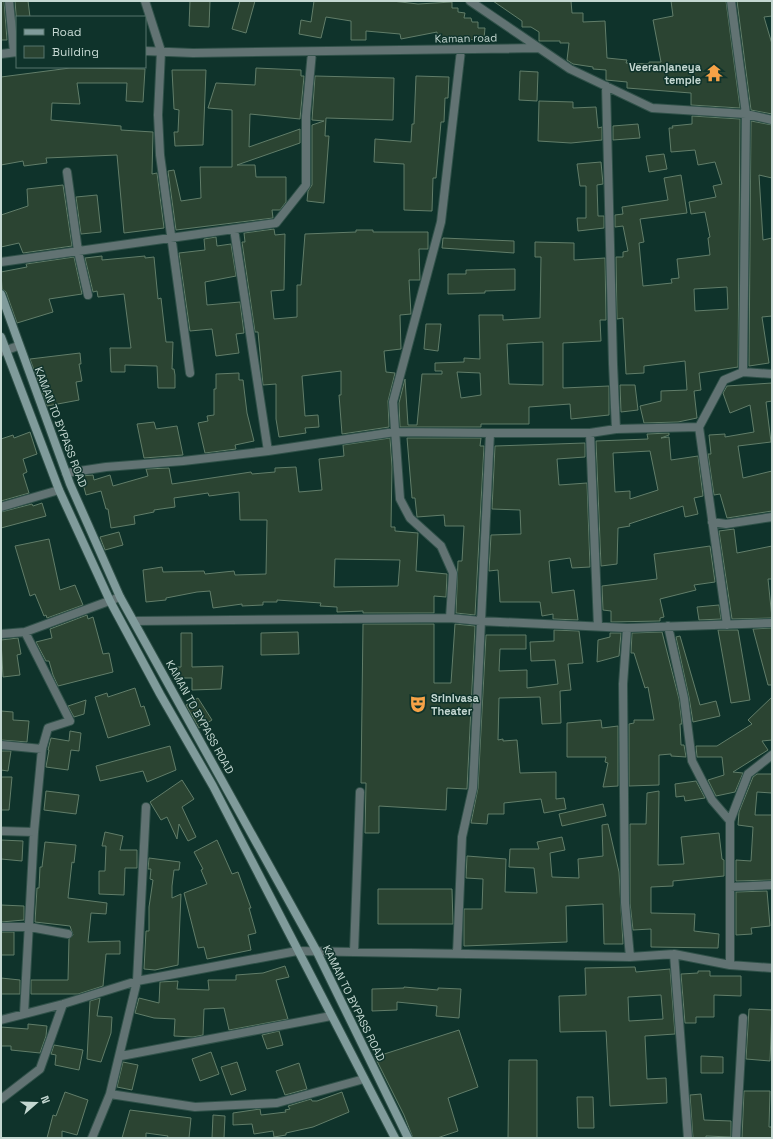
<svg xmlns="http://www.w3.org/2000/svg" width="773" height="1139" font-family="'Space Grotesk',sans-serif">
<rect width="100%" height="100%" fill="#0f332b"/>
<path fill="#2b4432" stroke="#617d69" fill-rule="evenodd" d="M1 1H4L7 40H1Z
M15 1H28L30 17H17V26Z
M190 1H210L209 27 189 26Z
M240 1H255L246 33 232 29Z
M314 1H392L418 4 452 2V8H458V12L465 13 464 18H471L472 22H478V28H485L484 39 437 41V32L401 39 400 34 366 31V40H351V21L326 17 321 38 299 34 301 20 311 22Z
M493 1H571L572 13H583V22L605 21 607 58 627 60 626 63 649 64V62H661L653 20 673 16 671 1H726L740 108 691 105V93L627 88V82L606 80V70L593 69V67L573 64 567 60 569 43H560V41H539V32L531 27H522V21Z
M737 1H772V16L764 17 772 44V114L751 110Z
M70 68 145 69 143 102 126 101 127 83H77L80 104 52 103 51 120 121 126V130L153 132 152 174 157 173 164 228 124 233 117 155 46 158 47 163 24 166 23 161 1 165V77Z
M256 68 301 70V76H304L300 119 250 114 249 147 300 129V143L237 165H255L256 177H286V202L280 210H272L273 218 176 230 168 171 174 170 181 201 201 198 200 167H232V110L208 108 216 83 255 85Z
M172 70H206L203 145 175 146 174 132H178L179 110 174 109Z
M520 71 538 72 537 101 519 100Z
M315 76 394 78 393 120 326 118 325 136H329L324 203 307 201 308 191 312 185V125L324 121 312 120Z
M416 76 449 77 448 98H445L444 122H441L436 178H433L432 211 404 210V164L374 162 375 139 411 142 412 124H414Z
M539 101 573 102V108L596 107 598 128 602 127V140L571 143 538 141Z
M692 116 740 119 738 367 699 373 701 390 694 391 697 418 678 422 644 423 640 406 661 401V391L687 390 685 361 644 366V373L626 374 623 318 617 319 616 257H623V252L628 251 623 226 615 227V215L623 214 622 207 668 200 664 178 681 175 687 213 640 219 644 242 639 243 643 286 672 283 671 279 679 278 677 259 710 255 708 238 710 237 705 212 691 214 689 202 716 197 713 186 722 184 715 162 698 165 695 150 671 152 669 128H673L672 126 692 124ZM727 287 728 309 695 311 694 289Z
M751 121 772 125V178L759 175 763 240 772 238V316L762 317 769 363 749 366Z
M638 124 640 138 613 140V126Z
M664 154 667 169 649 172 646 156Z
M601 162 603 184 597 185 598 216H604V228L578 231 577 218H586V186H580L577 164Z
M63 185 72 246 23 253 19 243 1 247V215L28 206 27 189Z
M97 195 101 232 81 234 76 197Z
M274 229 275 235 285 234 284 290 271 291 274 319 297 317V285H301L305 234 356 232V230H373V232H428V249H419L420 280H409L411 314 400 315 401 349 384 351 386 372 395 373 388 401 389 427 342 434 339 395H341V371L302 376 305 416 318 415 319 427 305 428 306 433 279 437 276 419V384L263 385 258 332H255L242 242H245L244 233Z
M216 237 217 246 231 244 236 276 205 282 207 305 240 302 244 333 236 334 239 353 216 356 212 329 190 331 179 253 205 250 204 239Z
M443 238 514 241V253L442 248Z
M535 242 574 243V260L605 258 606 320H600L601 341 563 343V388L609 386V415L571 419 570 404 529 407V424H481V427H400L399 403 405 379 408 425H417L422 374H442V371H435V363L464 362V358L480 359 479 315H503V320L540 318 541 257H535ZM543 342V385L509 384 507 344ZM457 372 480 373 481 395 461 398Z
M102 256V260L145 256V258L154 257 158 299 161 298 166 342H173L172 369H174L175 375V388H158L157 366 125 365V372H111L110 348H131L124 294 98 297 97 291 93 292 85 258Z
M74 257 82 294 49 299 53 312 17 323 6 292 2 289 1 272 27 267 26 264Z
M515 269V290L485 291V293L448 294V274H466V270Z
M426 324H441L438 351 424 349Z
M80 353 81 364H79L82 381 76 382 79 400 47 406 30 359Z
M239 373V380H243L247 413 254 441 235 445 236 449 205 453 198 423 208 421 207 416 214 415V389H216V374Z
M772 383V401L766 402 771 442 738 446 743 478 772 471V511L727 518 720 494 714 495 708 454H711L709 435 725 434V437L754 432 750 405 730 413 723 393 727 386Z
M620 385H635L638 410 621 412Z
M154 422 156 429 177 426 183 455 144 458 137 424Z
M30 432 37 454 23 459 27 472 23 474 29 493 1 501V439L13 435 14 438Z
M669 433V435L661 438 669 437 671 460 698 456 703 496 694 498 698 514 685 517 683 506 629 524 630 526 618 528 617 564 601 566 596 441 648 439 647 434ZM650 451 658 490 630 499V491L615 492 613 453Z
M390 438 392 467 391 527H395V531L418 533 416 571 447 574 446 597 434 596V613H363V611L337 612V607L320 606 321 603 277 600V602H263V605L242 606V604L213 608 210 591 197 592 166 598V600L146 602 143 570 162 567 163 572 204 571 205 574 234 571 235 575 266 574 267 520H240L239 492 209 496 208 493 174 498 175 507 154 510V512L134 516 135 524 111 528 108 509H106L101 491 86 495 81 476 93 475 94 480 110 475 113 486 148 476 146 469 169 468 172 484 251 472 252 474 275 472V468L296 467 299 492 322 490 319 459 344 456 343 445ZM335 559 400 560 398 586 334 587Z
M407 438H481L480 446H484L475 615 456 613 458 561H462L464 526H445L444 515 417 517 415 498H412Z
M585 443V457L557 459 559 485 587 483 590 567 572 568 570 558 549 561 552 593 574 590 578 620 553 619V614L542 616 540 602H500L498 570 489 571 491 535 521 534 520 510 492 509 495 446Z
M42 503 46 516 1 528V512L32 504 33 506Z
M734 529 737 553 772 546V579H768L772 618 732 619 719 531Z
M119 532 123 545 105 550 100 537Z
M49 539 60 590 75 585 83 605 47 618 46 615 44 616 35 594 30 596 15 546Z
M710 546 715 582 694 585 696 590 660 599 664 617 660 618V621L611 622V611L603 610 602 586 657 579 654 554Z
M719 605 721 619 699 620 697 607Z
M87 615 88 619 93 617 103 654 109 653 113 672 58 686 53 675 49 661H46L36 642 52 638 50 629Z
M363 624H434V683H451L455 624 475 626 467 789 447 788 446 810 379 806V833H365L366 783H361Z
M772 628V685H768L753 629Z
M554 630 579 631 583 663 568 664 571 690 560 691 561 723 542 724 540 697 499 698 498 740 503 739V741L517 740 520 773 556 772V799L564 798 566 809 544 813 541 799 504 803V814H488L487 824 471 823 478 788 486 635H526V649H500L499 671 527 670V688L558 684 555 660 531 661 530 642 554 641Z
M718 630H738L750 700 731 703Z
M298 632 299 654 261 655V633Z
M662 632 679 699 682 724H680L681 745H684L686 757 671 756V754L659 755V785L629 786V724L634 723V720H654L648 687 645 688 634 653H631L632 633Z
M181 633H192V667L223 666 221 689 192 690V678H176V667H181Z
M610 633H621L619 656 597 662 598 640 610 637Z
M680 636 700 705 716 701 720 716 693 722 689 697 676 637Z
M18 638 21 654 17 655 20 675 3 677 1 640Z
M135 688 141 707 144 706 150 725 108 738 95 697 107 693 108 697Z
M772 697V740L762 741 768 750 733 772 743 773 735 792 716 796 708 780 724 775 722 757H697L696 746H717L752 724 748 720Z
M198 698 212 720 199 728 186 705Z
M86 700 84 714 74 717 68 706Z
M1 711 13 712V720L29 721 27 742 1 740Z
M601 720 602 728 618 726V786L603 787 608 763 605 762 606 757H567V723Z
M70 731 81 733 79 751 71 750 68 770 46 767 49 750H48L51 738 69 741Z
M170 746 176 770 147 782 143 771 100 781 96 766Z
M1 751H11L8 771 1 770Z
M757 774H772V793L757 792 755 815H772V880L736 881V860L751 861 753 827 738 825 739 812 753 777Z
M1 777H12L9 810H1Z
M182 780 194 799 182 807 196 837 188 841 179 824 177 839 167 817 161 820 150 802Z
M696 781 705 798 685 801 684 796 676 797 675 784Z
M46 791 79 795 76 814 44 810Z
M659 791 658 865 684 864 681 837 719 833 722 859 724 860V876L673 881V886L651 887V913L695 914 694 931 719 934 718 948 651 947V929L633 930 630 903V824H646L647 793Z
M603 804 606 816 562 826 559 814Z
M608 824 619 872 623 944H604L603 904 566 906 567 942 464 946V909H482L483 879 466 878 467 856 506 859 505 892 537 893 534 868 509 867 510 849H539L537 842 562 837 565 850 550 853 552 877 579 878 578 859 603 856 602 825Z
M105 832 123 836 120 850H137V868H125L124 895 99 894V871H105L106 846H102Z
M1 840 23 841 22 861 1 859Z
M217 840 232 874 238 872 251 908H249L256 933 248 935 251 950 207 959 204 947 198 948 184 893 207 884 201 870 203 869 194 852Z
M45 842 76 845 74 863 72 862 68 898 107 903 106 914 91 913 88 942 120 941V954H106L103 986 78 994H31V980H68L69 939 73 935 70 926 35 922 37 888H39L40 867H42Z
M149 858 180 862 179 870H174L172 886V898L181 894 178 965 155 970 144 969 146 931H149V907L153 880 150 879 151 869H148Z
M378 889H452L453 924H378Z
M767 891 770 926 751 928 752 934 736 935V892Z
M1 905 24 906V920L1 922Z
M1 932H14V955H1Z
M285 966 289 977 276 980 288 1019 229 1030 224 1008 204 1009 203 1035 193 1037 174 1036 175 1019 154 1018 135 1013 139 998 159 1003 160 982 178 981 177 989 209 990 208 980H236V975L263 973Z
M635 967 636 972 670 969 675 1034 645 1036 647 1079 666 1078 667 1103 610 1106 606 1031 560 1032 559 996 586 995 585 968ZM661 995 663 1019 629 1021 628 997Z
M698 971H710V976H741V996L714 995V1017H696V1023H685L681 974 698 973Z
M1 978 20 980V994H1Z
M404 987 438 990V988L461 989 459 1018 436 1016 437 1006 397 1002V1010L372 1011V989L404 988Z
M100 998 97 1016 112 1017 111 1033 101 1062 87 1059 90 1001Z
M749 1009 772 1010 770 1061 746 1059Z
M28 1024 47 1026 46 1036 40 1053 11 1050V1046H1V1027L28 1029Z
M459 1030 478 1087 448 1098 458 1131 437 1138H413L404 1115 375 1057Z
M279 1031 283 1045 267 1049 262 1035Z
M54 1045 83 1050 79 1070 55 1065 56 1055 51 1054Z
M211 1052 219 1074 200 1081 192 1059Z
M701 1056 723 1057V1073H701Z
M509 1060H537V1138H508Z
M123 1062 138 1065 132 1090 117 1087Z
M237 1062 246 1090 231 1095 221 1067Z
M299 1063 307 1089 285 1095 276 1071Z
M744 1091H770L769 1127H772V1138H742Z
M65 1092 88 1100 77 1135 62 1131V1138H47L53 1115 56 1116Z
M342 1092 349 1112 313 1127 286 1133V1135L274 1137 273 1131 254 1134 252 1124 233 1125V1113L260 1109 261 1115 286 1112 285 1110 290 1109 288 1106 311 1099 312 1101H317Z
M701 1094 704 1120 731 1121V1137L706 1136V1138H693L690 1095Z
M577 1097H593L594 1128H578Z
M130 1110 191 1118 189 1138H167L168 1136 146 1133V1138H122Z
M213 1115 225 1116 224 1138H212Z"/>
<g fill="none" stroke-linecap="round" stroke-linejoin="round">
<g stroke="#305149" stroke-width="10">
<path id="street" d="M9 1 14 52
M145 1 161 51 158 115 160 155 190 373
M470 1 570 69 652 108 746 114 772 120
M731 1 746 114 743 372
M145 51 193 53 538 48
M1 54 17 52
M606 86 613 364 616 429
M67 172 78 251 88 295
M234 229 268 451
M1 262 276 223 306 185V116L312 52
M1 352 18 346
M490 433H590L616 429 699 427
M590 433 598 626
M66 473 106 467 183 461 268 451 395 432 490 433 473 788 462 837 457 954
M1 507 59 490
M712 522 726 524 772 517
M450 618 453 573 441 546 410 518 400 499 393 402 441 222 461 50
M134 621 450 618 480 621 627 628 772 623
M727 625 699 427 724 380 743 372 772 374
M668 626 684 698 692 761 712 800 730 821
M627 628 623 684 625 903 630 957
M1 634 25 632 120 597
M1 745 42 749
M1 831 34 832
M730 887 772 885
M1 927H30L68 934
M354 952 360 792
M674 954 688 1138
M730 965V821L748 774 772 755
M24 1014 34 832 42 749 48 728 70 721 25 632
M1 1020 63 1004 137 981 297 951 630 957 674 954 730 965 772 968
M121 1056 331 1016
M110 1094 195 1107 277 1103 364 1079
M1 1099 40 1069 63 1004
M92 1138 110 1094 137 981 146 807
M736 1138 743 1018"/>
</g>
<g stroke="#305149" stroke-width="10">
<path id="secondary" d="M1 294 70 484 120 597 316 950 408 1138
M1 337 59 490 110 601 160 694 213 786 395 1138"/>
</g>
<use href="#street" stroke="#627373" stroke-width="8"/>
<use href="#secondary" stroke="#809b9b" stroke-width="8"/>
</g>
<defs>
<g id="temple-bare" transform="scale(1.38)"><path d="M0-6L5-2H3V0L6.5 2.5H4V6H1.5V3h-3V6H-4V2.5H-6.5L-3 0V-2H-5Z" fill="#f6a247" stroke="#0f332b" stroke-width="2.5" paint-order="stroke"/></g>
<g id="theatre-bare" transform="scale(1.38)"><path d="M-5-5.5Q0-4 5-5.5V0Q5 5 0 6Q-5 5-5 0ZM-3.3-2.5H-1v1.5H-3.3ZM1-2.5H3.3v1.5H1ZM-2.8 1Q0 5.5 2.8 1Z" fill="#f6a247" stroke="#0f332b" stroke-width="2.5" paint-order="stroke"/></g>
</defs>
<g fill-rule="evenodd">
<use href="#temple-bare" x="714" y="73"/>
<use href="#theatre-bare" x="418" y="704"/>
</g>
<g text-anchor="middle" dominant-baseline="central" stroke-width="3" stroke-linejoin="round" paint-order="stroke">
<g font-size="11" fill="#c4d7d1" stroke="#0f332b">
<text transform="translate(466 38) rotate(-1)">Kaman road</text>
<text transform="translate(61 427) rotate(69)">KAMAN TO BYPASS ROAD</text>
<text transform="translate(200 717) rotate(61)">KAMAN TO BYPASS ROAD</text>
<text transform="translate(354 1003) rotate(64)">KAMAN TO BYPASS ROAD</text>
</g>
<g font-size="11" font-weight="bold" fill="#c4d7d1" stroke="#0f332b" text-anchor="end">
<text x="701" y="67">Veeranjaneya<tspan x="701" dy="13">temple</tspan></text>
<text x="431" y="698" text-anchor="start">Srinivasa<tspan x="431" dy="13">Theater</tspan></text>
</g>
</g>
<rect width="773" height="1139" fill="none" stroke="#c4d7d1" stroke-width="4"/>
<rect x="16" y="16" width="130" height="52" fill="#0f332b" stroke="#57756d"/>
<rect x="24" y="29" width="20" height="6" fill="#809b9b" stroke="#57756d"/>
<text x="52" y="36" font-size="12" fill="#c4d7d1">Road</text>
<rect x="24" y="46" width="20" height="12" fill="#2b4432" stroke="#57756d"/>
<text x="52" y="56" font-size="12" fill="#c4d7d1">Building</text>
<g transform="translate(36 1103) rotate(70)" stroke="#0f332b" stroke-width="3" paint-order="stroke">
<path d="M0-3L7 15L0 10L-7 15Z" fill="#c4d7d1"/>
<text y="-6" font-size="11" font-weight="bold" text-anchor="middle" fill="#c4d7d1">N</text>
</g>
</svg>
